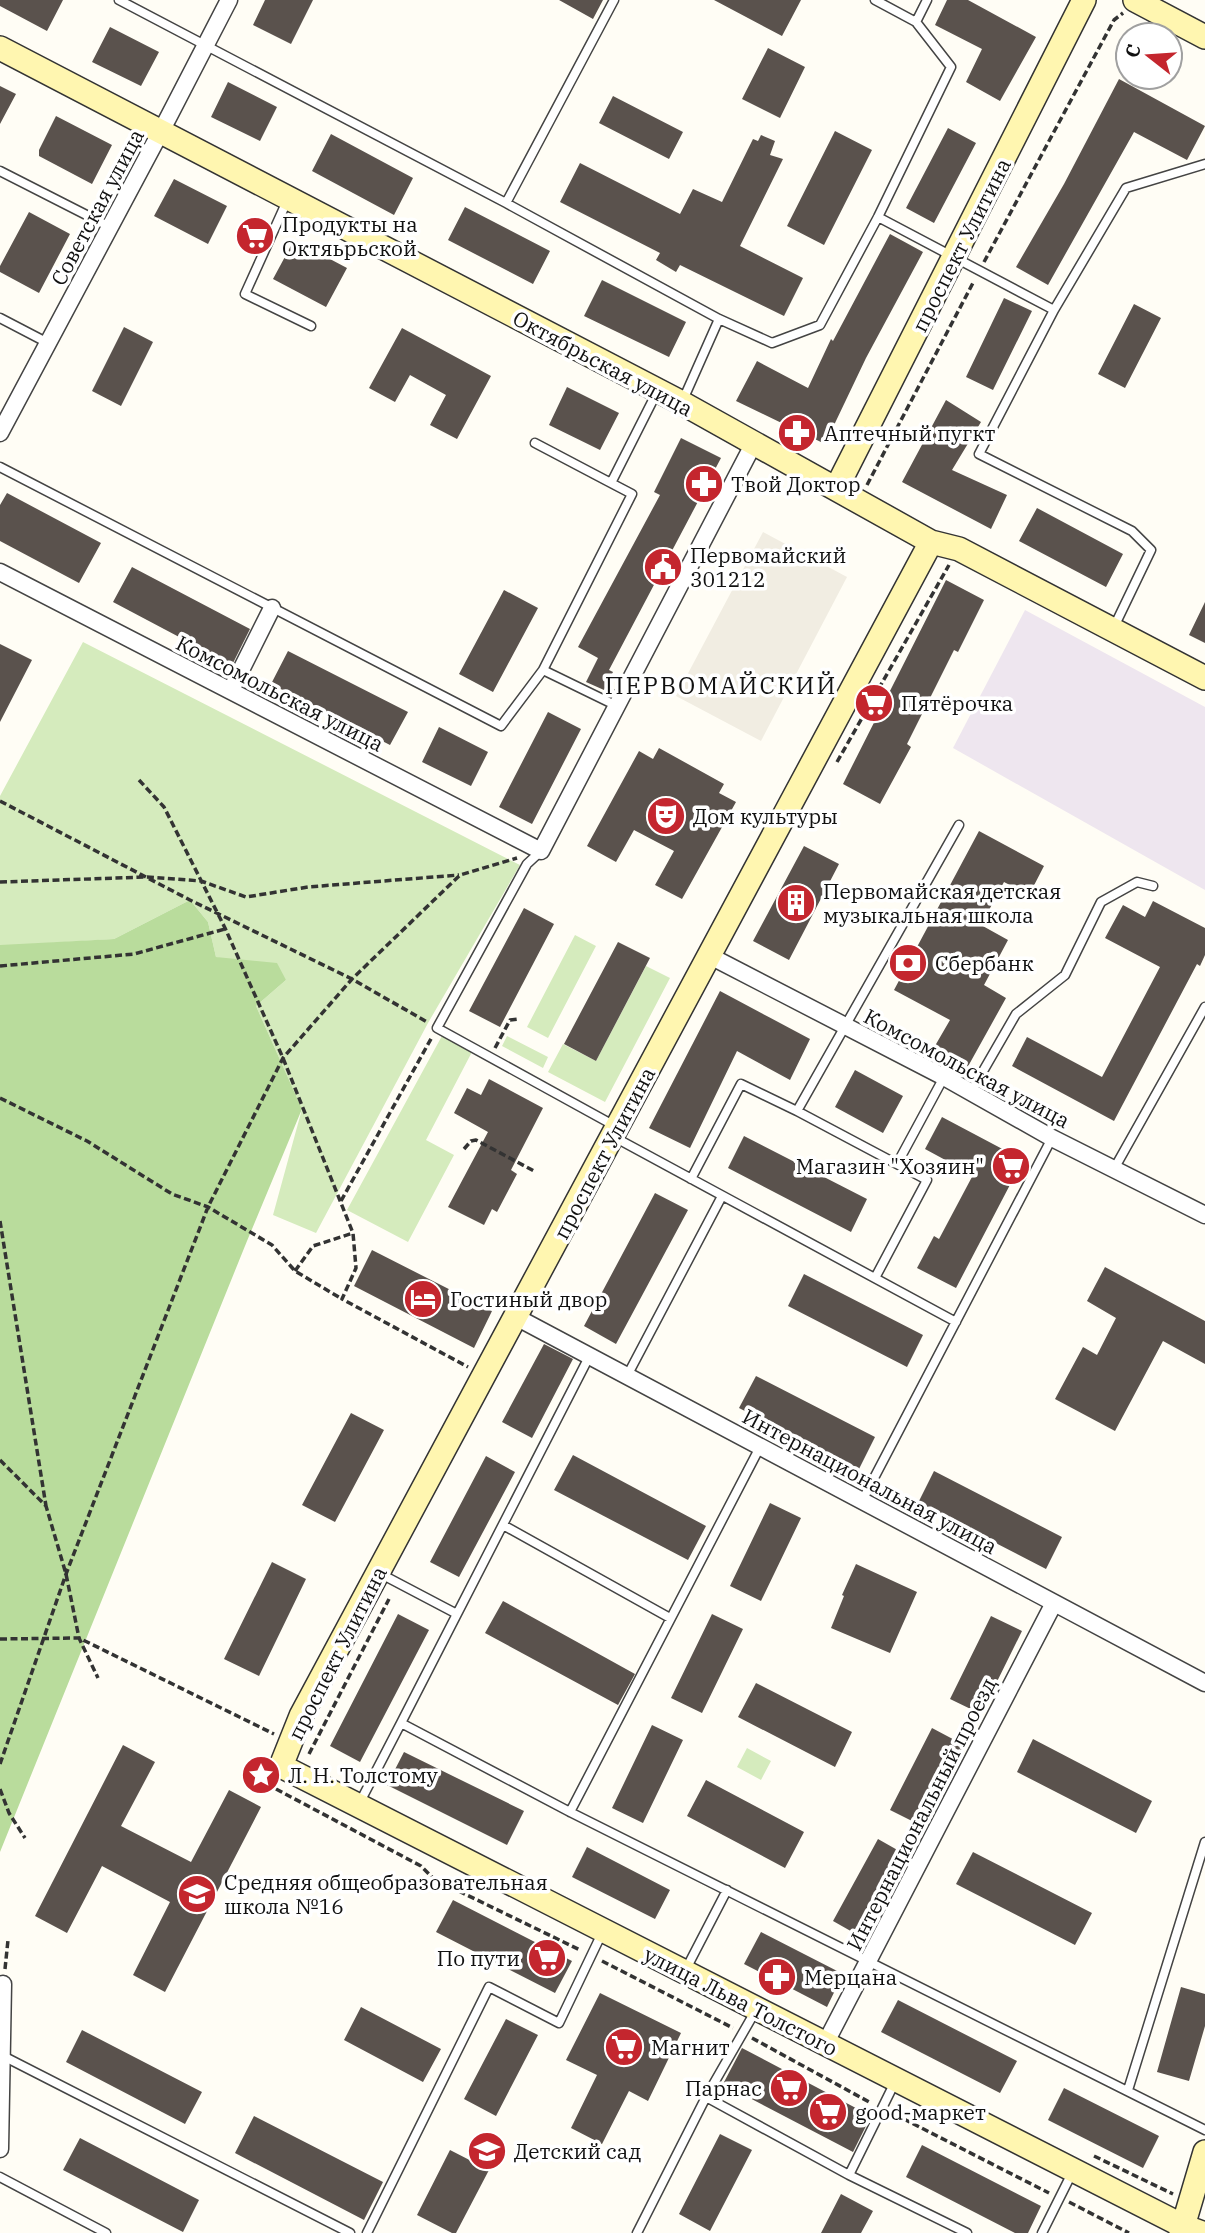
<svg xmlns="http://www.w3.org/2000/svg" width="1205" height="2233" font-family="'IBM Plex Serif',serif">
<rect width="100%" height="100%" fill="#fffdf5"/>
<path fill="#eee6ef" d="M1025 610 1205 707V890L953 748Z"/>
<path fill="#d5ebbd" d="M83 642 520 865 428 1023 316 1233 273 1215 302 1109 256 1006 286 980 216 957 208 922 190 900 114 939 0 946V796Z
M575 935 596 946 548 1038 527 1027Z
M646 966 670 978 605 1102 548 1072 563 1044 596 1061Z
M443 1034 473 1050 426 1140 454 1155 408 1242 347 1210Z
M507 1036 548 1057 543 1068 502 1046Z
M747 1748 771 1761 761 1780 737 1767Z"/>
<path fill="#b9dc9c" d="M190 900 208 922 216 957 277 963 286 980 256 1006 302 1109 247 1241 0 1852V945L114 939Z"/>
<path fill="#f1ede2" d="M763 532 847 577 761 741 676 696Z"/>
<path fill="#5a524d" d="M0 0H63L47 31 0 6Z
M265 0H313L291 44 253 25Z
M559 0H603L593 19Z
M714 0H801L782 36Z
M947 0H968L1036 37 1000 101 966 82 982 49 935 25Z
M110 27 159 52 141 86 92 62Z
M768 48 805 67 780 118 742 99Z
M1119 79 1205 126 1187 160 1134 132 1048 285 1016 267 1064 184Z
M228 82 277 107 260 141 211 117Z
M0 86 16 94 0 124Z
M613 96 683 132 669 159 599 123Z
M56 116 112 145 92 184 39 156V150Z
M948 128 976 143 934 223 906 208Z
M835 131 872 150 824 245 787 226Z
M331 134 413 178 394 215 312 171Z
M761 135 775 141 770 155 783 159 740 246 803 278 784 316 680 265 676 272 656 260 660 253 560 202 580 163 680 214 693 189 722 202 753 139 758 141Z
M174 179 227 206 208 244 154 216Z
M465 207 550 251 533 284 448 240Z
M29 212 70 234 39 293 0 272V266Z
M890 234 923 252 866 358 825 444 736 401 757 361 808 388 831 339 833 341Z
M294 240 347 268 326 307 273 279Z
M602 280 686 322 669 357 584 316Z
M1004 298 1032 311 993 390 966 377Z
M1134 304 1161 318 1125 388 1098 374Z
M124 327 153 342 121 406 92 391Z
M402 328 491 376 457 439 430 425 446 395 410 375 395 402 369 388Z
M567 387 619 413 600 450 549 425Z
M946 400 981 422 952 470 1007 495 991 529 902 482Z
M681 438 721 458 609 670 613 672 604 690 586 682 598 658 578 647 660 495 654 492Z
M7 493 101 543 79 583 0 541V505Z
M1037 508 1123 554 1106 587 1019 541Z
M132 567 250 629 232 665 113 602Z
M946 580 984 600 958 652 954 650 907 744 911 747 880 804 843 784Z
M504 590 538 608 493 692 459 674Z
M1205 602V643L1189 635Z
M0 644 32 660 0 722Z
M288 651 408 712 390 745 271 684Z
M548 712 581 729 532 824 499 807Z
M439 727 488 752 471 786 422 762Z
M659 748 724 784 719 793 736 802 682 899 655 885 674 851 634 830 616 862 587 846 639 751 653 759Z
M979 831 1044 866 1029 895 1004 882 981 925 1008 940 984 985 1006 998 966 1070 932 1051 950 1020 894 990Z
M804 846 839 864 789 960 753 941Z
M1153 901 1205 928V955L1200 966 1197 964 1114 1121 1012 1066 1027 1037 1102 1077 1160 967 1105 938 1123 905 1145 917Z
M524 908 554 924 500 1027 469 1011Z
M618 942 650 958 596 1061 564 1044Z
M720 991 810 1039 790 1080 737 1051 690 1148 649 1128Z
M855 1070 903 1096 883 1133 835 1107Z
M489 1079 543 1108 511 1170 517 1174 497 1212 492 1209 484 1225 448 1207 488 1132 454 1113 467 1088 481 1095Z
M942 1117 1023 1160 956 1288 917 1268 934 1236 939 1239 973 1175 925 1149Z
M744 1136 867 1199 851 1232 728 1168Z
M655 1193 688 1210 616 1344 584 1326Z
M372 1250 492 1311 474 1348 354 1286Z
M1105 1267 1205 1321V1364L1163 1341 1115 1431 1055 1399 1083 1347 1097 1355 1116 1318 1087 1301Z
M804 1274 923 1335 907 1367 788 1306Z
M544 1344 573 1359 532 1438 502 1422Z
M756 1376 875 1437 859 1469 739 1408Z
M351 1413 384 1430 335 1522 302 1505Z
M573 1455 706 1526 688 1560 554 1490Z
M486 1456 515 1472 459 1577 430 1562Z
M934 1471 1062 1537 1046 1569 918 1503Z
M770 1503 801 1518 761 1601 730 1586Z
M272 1562 306 1579 259 1676 224 1659Z
M856 1564 917 1592 890 1653 831 1628 844 1596 842 1595Z
M503 1601 635 1674 618 1705 485 1633Z
M398 1614 429 1630 360 1762 330 1746Z
M712 1614 743 1629 702 1713 671 1698Z
M991 1616 1022 1631 981 1714 950 1699Z
M756 1683 852 1732 835 1767 738 1717Z
M652 1725 683 1740 643 1823 612 1808Z
M932 1728 964 1745 922 1826 890 1810Z
M1033 1739 1152 1801 1136 1833 1017 1772Z
M123 1745 155 1762 121 1826 191 1862 229 1790 261 1807 165 1992 133 1975 170 1902 102 1866 67 1933 35 1916Z
M404 1752 524 1811 507 1845 387 1785Z
M706 1780 804 1832 785 1868 687 1816Z
M878 1839 908 1856 863 1938 833 1921Z
M587 1847 670 1890 655 1919 572 1877Z
M973 1852 1092 1913 1075 1945 956 1884Z
M453 1900 572 1961 555 1993 436 1932Z
M761 1932 843 1974 827 2007 744 1964Z
M1181 1987 1205 1994V2026L1189 2081 1157 2072Z
M600 1993 681 2033 648 2101 629 2091 602 2144 571 2128 597 2075 566 2060Z
M898 2000 1017 2061 1000 2093 881 2032Z
M361 2007 441 2049 423 2082 344 2040Z
M506 2019 538 2035 496 2116 464 2099Z
M82 2030 202 2092 185 2124 66 2062Z
M742 2048 871 2116 853 2152 723 2084Z
M1064 2088 1159 2136 1143 2168 1048 2120Z
M254 2116 383 2182 364 2220 235 2153Z
M720 2134 752 2150 710 2231 679 2214Z
M80 2138 199 2200 183 2232 63 2170Z
M922 2145 1041 2206 1028 2233H1015L906 2177Z
M450 2150 489 2170 456 2233H452L417 2215Z
M841 2194 873 2211 861 2233H821Z"/>
<g fill="none" stroke-linecap="round" stroke-linejoin="round">
<g stroke="#444" stroke-width="11">
<path id="lane" d="M119 0 506 203 719 319 772 343 820 325 878 217 951 67 916 22 927 0
M875 0 916 22
M0 171 110 227
M287 201 245 294 311 326
M506 203 614 0
M878 217 1054 310
M0 318 48 343
M683 400 719 319
M535 443 611 483
M0 467 501 726 543 670 617 706
M1113 629 1151 550 1132 531 979 454 1054 310 1126 188 1205 164
M543 670 632 494 611 483 657 392
M541 851 527 864 437 1028 615 1126
M971 1092 1016 1014 1065 975 1101 902 1137 882 1153 886
M614 1137 956 1322
M897 1164 944 1077
M1114 1169 1205 1007
M691 1179 741 1084 797 1111
M875 1278 927 1180 797 1111 959 825
M590 1355 401 1723 570 1812 1205 2130
M627 1376 722 1196
M862 1501 1052 1138
M503 1525 670 1618
M379 1573 457 1614
M359 1804 401 1723
M570 1812 760 1447
M686 1969 727 1890
M3 2056 350 2233
M1128 2090 1205 1842
M706 2097 849 2175 967 2233
M849 2175 896 2080
M0 2177 106 2233
M367 2233 489 1987 559 2023 603 1931
M637 2233 706 2097 756 2010
M1042 2233 1072 2173"/>
</g>
<g stroke="#444" stroke-width="19">
<path id="street" d="M0 433 168 118 229 0
M0 572 541 851 754 443
M231 690 272 608
M710 956 944 1077 1052 1138 1205 1215
M516 1317 1205 1683
M825 2044 1054 1603
M0 2149 3 1984"/>
</g>
<g stroke="#333" stroke-width="26">
<path id="secondary" d="M1135 0 1205 37
M0 48 682 403 931 542 959 549 1205 678
M836 489 1084 0
M931 542 301 1716 281 1766 1183 2226 1202 2233
M1181 2233 1205 2152"/>
</g>
<path stroke="#333" stroke-width="3.5" stroke-dasharray="7 3.5" stroke-linecap="butt" d="M984 262 1114 20 1123 13
M867 485 974 281
M837 762 949 565
M139 780 164 807 225 928 283 1058 353 1233 356 1268 342 1299 468 1367
M0 801 190 900 352 979 427 1022
M0 882 146 877 201 881 246 897 308 887 459 875
M0 966 134 954 225 929
M495 1048 510 1020 518 1019
M0 1098 87 1141 172 1194 208 1207 272 1245 295 1271 342 1299
M464 1149 471 1141 476 1140 534 1171
M341 1201 432 1037
M0 1221 46 1506
M295 1271 313 1246 353 1233
M0 1460 46 1506 66 1574 79 1638 98 1678
M0 1639 79 1638 274 1734
M309 1754 389 1599
M0 1764 66 1574 208 1207 283 1058 352 979 460 875 517 858
M0 1789 9 1813 25 1838
M276 1789 421 1866 434 1879 580 1950
M602 1961 733 2028
M5 1969 8 1940
M752 2038 871 2103
M894 2114 1049 2193
M1094 2156 1173 2194
M1069 2202 1129 2233"/>
<use href="#lane" stroke="#fff" stroke-width="8"/>
<use href="#street" stroke="#fff" stroke-width="16"/>
<use href="#secondary" stroke="#fff6b0" stroke-width="23"/>
</g>
<defs>
<g id="supermarket-disc" transform="scale(2.0125)"><circle r="9.5" fill="#c4262e" stroke="#fff"/><path d="M-6-5.5h2.5l.6 2H6L4.5 2H-2.5L-4.4-4H-6ZM-1.5 3.2a1.3 1.3 0 1 0 .1 0ZM3 3.2a1.3 1.3 0 1 0 .1 0Z" fill="#fff"/></g>
<g id="pharmacy-disc" transform="scale(2.0125)"><circle r="9.5" fill="#c4262e" stroke="#fff"/><path d="M-2-6h4v4h4v4h-4v4h-4v-4h-4v-4h4Z" fill="#fff"/></g>
<g id="civic-disc" transform="scale(2.0125)"><circle r="9.5" fill="#c4262e" stroke="#fff"/><path d="M-.6-6.5H3V-4.5H.6V-3L4-1V1h2V6H-6V1h2V-1L-.6-3ZM-1.2 2.5V6h2.4V2.5Z" fill="#fff"/></g>
<g id="theatre-disc" transform="scale(2.0125)"><circle r="9.5" fill="#c4262e" stroke="#fff"/><path d="M-5-5.5Q0-4 5-5.5V0Q5 5 0 6Q-5 5-5 0ZM-3.3-2.5H-1v1.5H-3.3ZM1-2.5H3.3v1.5H1ZM-2.8 1Q0 5.5 2.8 1Z" fill="#fff"/></g>
<g id="building-disc" transform="scale(2.0125)"><circle r="9.5" fill="#c4262e" stroke="#fff"/><path d="M-4-6H4V6H1V3H-1V6H-4ZM-2.5-4.3h1.7v1.8h-1.7ZM.8-4.3h1.7v1.8H.8ZM-2.5-1h1.7V.8h-1.7ZM.8-1h1.7V.8H.8Z" fill="#fff"/></g>
<g id="bank-disc" transform="scale(2.0125)"><circle r="9.5" fill="#c4262e" stroke="#fff"/><path d="M-6-4H6V4H-6ZM0-2.3a2.3 2.3 0 1 0 0 4.6a2.3 2.3 0 1 0 0-4.6Z" fill="#fff"/></g>
<g id="hotel-disc" transform="scale(2.0125)"><circle r="9.5" fill="#c4262e" stroke="#fff"/><path d="M-6-4.5h1.5V1H6V5H4.5V3h-9V5H-6ZM-4 0a1.8 1.8 0 1 1 3.6 0ZM.5 0V-2.5h3Q6-2.5 6 0Z" fill="#fff"/></g>
<g id="sight-disc" transform="scale(2.0125)"><circle r="9.5" fill="#c4262e" stroke="#fff"/><path d="M0-6L1.8-2.2L6-1.7L2.9 1.2L3.7 5.4L0 3.3L-3.7 5.4L-2.9 1.2L-6-1.7L-1.8-2.2Z" fill="#fff"/></g>
<g id="school-disc" transform="scale(2.0125)"><circle r="9.5" fill="#c4262e" stroke="#fff"/><path d="M0-5L7-2L0 1L-7-2ZM-4 1L0 2.5L4 1V4Q0 6-4 4Z" fill="#fff"/></g>
</defs>
<g fill-rule="evenodd">
<use href="#supermarket-disc" x="255" y="236"/>
<use href="#pharmacy-disc" x="797" y="433"/>
<use href="#pharmacy-disc" x="704" y="484"/>
<use href="#civic-disc" x="663" y="567"/>
<use href="#supermarket-disc" x="874" y="703"/>
<use href="#theatre-disc" x="666" y="816"/>
<use href="#building-disc" x="796" y="903"/>
<use href="#bank-disc" x="908" y="963"/>
<use href="#supermarket-disc" x="1011" y="1166"/>
<use href="#hotel-disc" x="423" y="1299"/>
<use href="#sight-disc" x="261" y="1775"/>
<use href="#school-disc" x="197" y="1894"/>
<use href="#supermarket-disc" x="547" y="1958"/>
<use href="#pharmacy-disc" x="777" y="1977"/>
<use href="#supermarket-disc" x="624" y="2047"/>
<use href="#supermarket-disc" x="789" y="2088"/>
<use href="#supermarket-disc" x="828" y="2112"/>
<use href="#school-disc" x="487" y="2151"/>
</g>
<g text-anchor="middle" dominant-baseline="central" stroke-width="7" stroke-linejoin="round" paint-order="stroke">
<g font-size="21" fill="#111" stroke="#fff">
<text transform="translate(97 207) rotate(-62)">Советская улица</text>
<text transform="translate(961 245) rotate(-63)">проспект Улитина</text>
<text transform="translate(603 363) rotate(28)">Октябрьская улица</text>
<text transform="translate(280 693) rotate(27)">Комсомольская улица</text>
<text transform="translate(967 1068) rotate(28)">Комсомольская улица</text>
<text transform="translate(604 1153) rotate(-62)">проспект Улитина</text>
<text transform="translate(870 1481) rotate(28)">Интернациональная улица</text>
<text transform="translate(337 1653) rotate(-63)">проспект Улитина</text>
<text transform="translate(921 1814) rotate(-63)">Интернациональный проезд</text>
<text transform="translate(741 2001) rotate(27)">улица Льва Толстого</text>
</g>
<g font-size="21" fill="#111" stroke="#fff" text-anchor="start">
<text x="282" y="224">Продукты на<tspan x="282" dy="24">Октяьрьской</tspan></text>
<text x="824" y="433">Аптечный пугкт</text>
<text x="731" y="484">Твой Доктор</text>
<text x="690" y="555">Первомайский<tspan x="690" dy="24">301212</tspan></text>
<text x="901" y="703">Пятёрочка</text>
<text x="693" y="816">Дом культуры</text>
<text x="823" y="891">Первомайская детская<tspan x="823" dy="24">музыкальная школа</tspan></text>
<text x="935" y="963">Сбербанк</text>
<text x="984" y="1166" text-anchor="end">Магазин "Хозяин"</text>
<text x="450" y="1299">Гостиный двор</text>
<text x="288" y="1775">Л. Н. Толстому</text>
<text x="224" y="1882">Средняя общеобразовательная<tspan x="224" dy="24">школа №16</tspan></text>
<text x="520" y="1958" text-anchor="end">По пути</text>
<text x="804" y="1977">Мерцана</text>
<text x="651" y="2047">Магнит</text>
<text x="762" y="2088" text-anchor="end">Парнас</text>
<text x="855" y="2112">good-маркет</text>
<text x="514" y="2151">Детский сад</text>
</g>
<g font-size="24" letter-spacing="2" fill="#111" stroke="#fff">
<text x="721" y="685">ПЕРВОМАЙСКИЙ</text>
</g>
</g>
<g transform="translate(1149 56) rotate(287)"><circle r="33" fill="#ffffff" stroke="#a0a0a0" stroke-width="2"/>
<path d="M0-5L12 26L0 18L-12 26Z" fill="#c4262e"/>
<text y="-10" font-size="19" font-weight="bold" text-anchor="middle" fill="#111111">С</text>
</g>
</svg>
